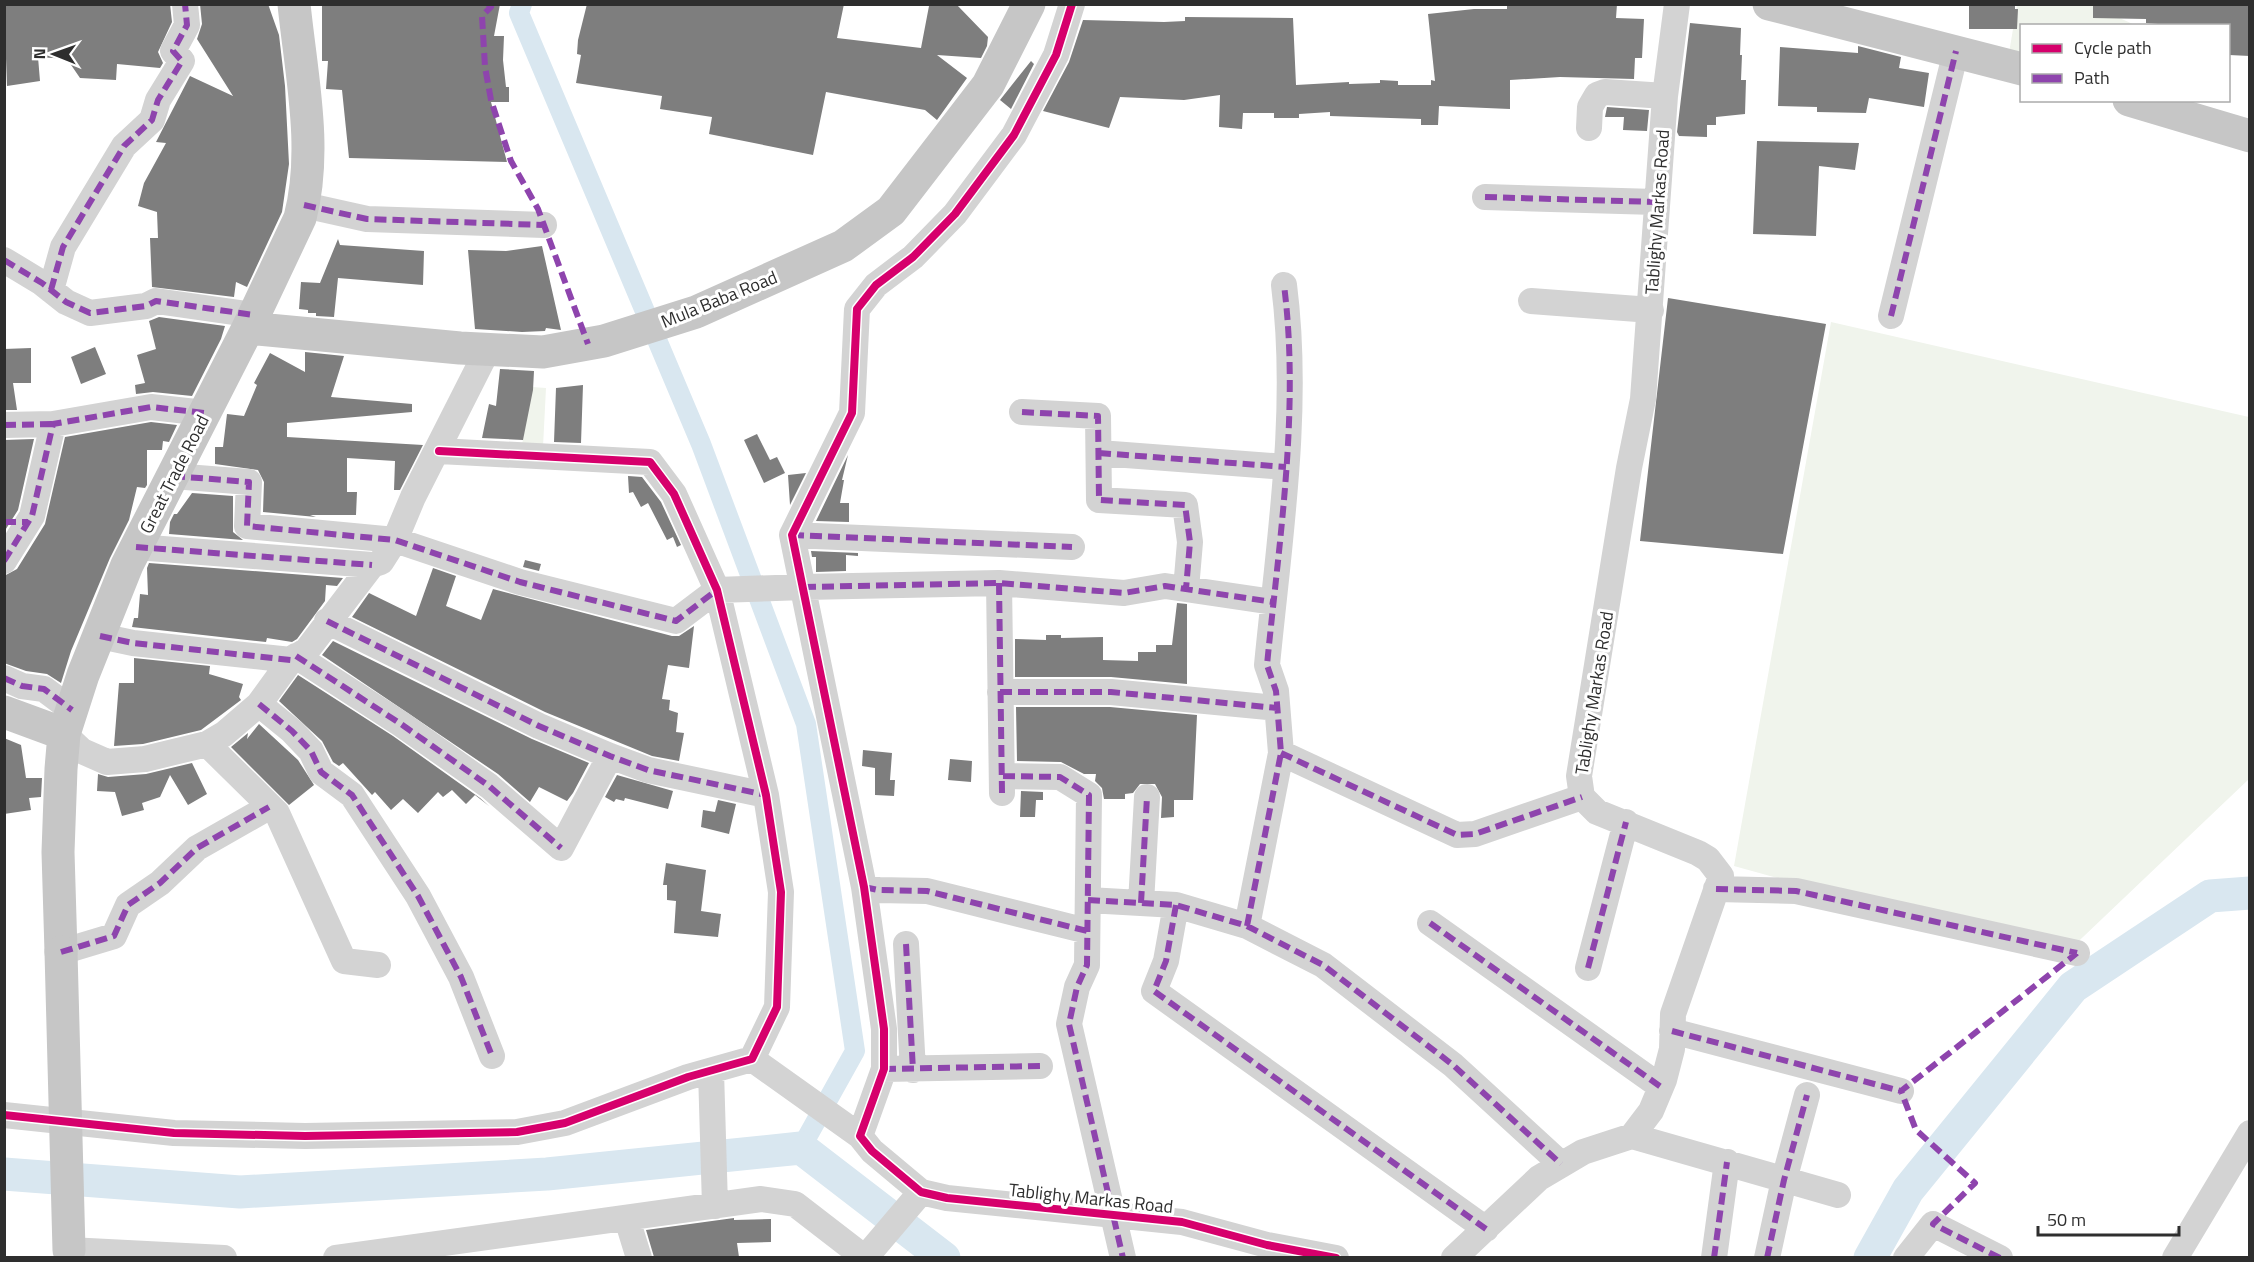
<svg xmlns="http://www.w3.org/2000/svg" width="2254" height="1262" font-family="'Titillium Web',sans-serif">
<rect width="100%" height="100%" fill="#fff"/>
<path fill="#f0f4ec" d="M2017 5H2091L2135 25 2022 26 2021 57 2009 53Z
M1831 322 2249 417V779L2062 957 1734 866Z
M532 387 546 388 543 447 522 445Z"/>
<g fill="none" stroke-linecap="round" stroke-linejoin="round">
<path stroke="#d9e7f0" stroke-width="20" d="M522 4 519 13 701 444 806 724 855 1051 801 1148"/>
<path stroke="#d9e7f0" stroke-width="33" d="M4 1174 240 1192 547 1174 801 1148 944 1258
M1870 1258 1908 1190 2073 987 2210 896 2250 893"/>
</g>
<path fill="#7e7e7e" d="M4 4H170L172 22 158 52 163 63 160 68 117 64 116 80 80 78 67 59 38 57 40 81 7 86Z
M200 4H268L279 35 285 86 289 164 282 212 247 287 236 282 234 297 152 287 150 238H158L157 212 138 206 144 183 166 143 156 142 190 76 233 96 197 39 202 24Z
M361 4H500L494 36H504L503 60 506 87H509V102H491L507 162 349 158 342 90 326 89 328 61H322V5Z
M587 4H844L837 38 921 48 929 6 956 4 988 37 987 46 981 58 937 55 967 78 937 120 925 110 826 92 813 155 709 134 712 117 660 109 662 96 576 83 581 55 577 54 578 40Z
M1507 4H1617L1616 18 1644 19 1642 58H1635L1634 79 1560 77 1510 80V109L1439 106 1438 125H1421V119L1330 116V112L1299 114V118H1274V113H1243L1242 129 1219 127 1220 95 1184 100 1120 97 1109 128 1043 111 1069 62 1083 20 1164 22 1185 21V17L1293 18 1296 85 1349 82V84L1380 83V80L1398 81V85H1431V80L1435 81 1428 14 1474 9H1507Z
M1969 4H2015V9H2018L2017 29H1969Z
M2093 4H2250V56L2229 55V26H2182L2146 23V19L2093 18Z
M1690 23 1741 28 1740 55H1742L1741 80H1746L1745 114 1716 117V125H1707V137L1679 136 1677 132Z
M1858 46 1901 57 1899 68 1929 73 1924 107 1869 98 1866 113 1817 112V107L1778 106 1780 47 1858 53Z
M1031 61 1034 64 1011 109 1000 100Z
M1607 107 1649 110 1647 131 1623 130 1624 117H1605Z
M1757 141 1859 143 1855 170 1819 166 1816 236 1753 234Z
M338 239 340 245 424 251 423 285 338 278 334 317 316 316V313H308V310L299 309 301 282 320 283Z
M542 246 561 330 546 328 545 331 522 332 475 329 468 250 506 251Z
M1668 298 1826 324 1783 554 1640 541Z
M159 317 225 326 221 339 192 396 153 392 136 394 135 385 145 383 137 355 156 349 149 321Z
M95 347 106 374 81 384 71 357Z
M31 348V383H13L17 410H4V349Z
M305 352 344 356 331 397 412 404V412L287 423V437L423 445 400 490H394L395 461 347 458V492H357L356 515H310L316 517 263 512 264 482 258 470 215 464V447H223L227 414 244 416 257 385 254 383 270 353 305 372Z
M500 369 534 371 533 390 523 440 482 438 489 404 496 406Z
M583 385 581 443 554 442 556 388Z
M151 422 177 425 169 442 163 441 162 450H147V485L145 488 137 487 129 520 110 558 71 651 61 683 47 674 26 671 4 663V576L17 569 45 524 65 437Z
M757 434 770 460 777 457 785 473 764 483 744 440Z
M34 439 18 510 4 532V440Z
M848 455 842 480H844L840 503H849V522L816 521Z
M806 473 790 505 788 475Z
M628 476 642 477 661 502 681 545 677 547 673 537 667 540 648 503 641 507 633 492 629 493Z
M192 493 233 496V532L243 540 169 534 170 522 174 514H177Z
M811 551 858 553V556L846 555V571L816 572V557H812Z
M525 560 541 564 539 571 523 567Z
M149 563 343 578 337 586 326 585 325 601 297 639 292 642 267 638 266 642 132 627 134 618H138L140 594 148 595 147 568Z
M433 568 456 576 446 606 481 620 493 589 672 636H679L694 626 689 668 668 665 662 699 670 700 669 710 678 713 676 732 684 733 679 761 652 756 545 712 352 617 369 593 416 616Z
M1177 603 1187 604V684L1111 677H1015V639L1046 640V635H1061V638L1103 637V660L1138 661V652H1156V645H1172Z
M333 641 532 739 589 763 573 793 567 801 539 787 530 802 498 774 322 655Z
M134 658 210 666 209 674 243 684 239 697 241 700 201 730 143 744 114 746 119 683H134Z
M298 675 393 736 480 798 489 806 475 795 466 804 452 790 443 797 438 792 418 813 403 799 391 810 375 792 372 795 343 763 339 766 333 762 322 741 279 701Z
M1016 707H1110L1197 715 1193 800H1174V817L1161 818 1162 797 1155 784H1140L1133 793 1125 794V799H1104L1102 788 1095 781 1096 774H1084L1061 762 1017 761Z
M259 724 298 760 314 785 289 805 231 747 248 733 247 739Z
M4 738 21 745 26 778H42L41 797 29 798 31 810 4 814Z
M863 750 892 753 890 780H895L894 796 875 795V768L862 766Z
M950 759 972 761 971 782 948 780Z
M192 763 207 794 188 805 170 775 160 797 142 803 144 810 122 816 115 792 97 791 98 774 108 777 146 774Z
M617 775 673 791 668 809 625 798 624 801 616 799 614 802 605 797Z
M1021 791 1043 792V800H1036L1035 817H1020Z
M718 800 736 804 729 834 701 827 703 810 715 812Z
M666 863 706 870 701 911 721 914 718 937 674 933 676 901 667 900V885H663Z
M734 1218V1220L771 1219V1242L737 1243 739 1257H654L646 1230Z"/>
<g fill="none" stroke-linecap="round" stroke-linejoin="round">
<path stroke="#d3d3d3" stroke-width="26" d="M1072 4 1056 55 1014 135 955 214 913 257 876 285 857 309 852 413 792 535 864 887 884 1029V1069L860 1136 872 1151 921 1192 947 1198 1182 1222 1267 1245 1336 1258
M1589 128 1590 107 1597 95 1605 92 1665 96
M1485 197 1656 202
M304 205 367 219 544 225
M4 260 42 283 66 302 90 313 146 306 156 301 254 315
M51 290 63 247 124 146 152 120 158 100 182 61 173 51 187 25 185 4
M1531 301 1651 310
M1891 316 1956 51
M1022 412 1098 416 1099 500 1185 505 1190 542 1186 589
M4 425 53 424
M1099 453 1286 467
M173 476 249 482 247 526 395 540 520 582 676 621 717 590 804 587 999 583 1124 593 1165 586 1273 602
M792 535 1072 547
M136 547 372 565
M4 561 32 516 53 424 151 407 205 413
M999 583 1002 793
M327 621 539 726 610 756 648 770 766 795
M100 636 133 643 291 660
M296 656 401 724 489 786 561 848 610 756
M4 678 22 686 44 689 72 710
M1000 692H1111L1277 708
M259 704 292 731 311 751 321 772 352 795 418 896 461 977 492 1056
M64 734 82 751 107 762 145 759 207 744 224 734 259 704 291 660 307 650 372 565 381 562 395 540 413 497 488 349
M207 744 277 813 344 961 378 965
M1281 753 1457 835 1475 834 1582 797
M1003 776 1060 777 1089 795 1087 965 1077 987 1069 1024 1123 1258
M864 887 878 890 927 891 1087 931
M1716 889 1796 891 2077 953
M1088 900 1176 905 1247 926 1323 965 1453 1065 1561 1164
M1141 903 1147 797
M1176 905 1166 961 1154 991 1486 1229
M1430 923 1661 1087
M1247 926 1281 753 1276 691 1267 665C1279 541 1300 409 1284 285
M906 944 913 1070
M61 952 114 936 128 905 160 883 197 848 269 807
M1588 968 1626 822
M1672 1031 1901 1091
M752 1059 860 1136
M884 1069 1040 1066
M711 1071 715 1206
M4 1115 174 1133 305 1136 517 1132 565 1123 688 1077 752 1059 777 1007 781 892 766 795 717 590 674 494 650 462 439 451
M1632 1136 1838 1195
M627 1219 639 1258
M69 1250 224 1258
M336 1258 761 1199 795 1204 865 1258 921 1192
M1454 1258 1539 1178 1583 1152 1632 1136 1651 1111 1664 1080 1672 1049 1673 1014 1721 876 1708 859 1698 853 1597 812 1582 797 1579 776 1629 468 1643 399 1665 96 1677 4
M1714 1258 1727 1162
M1767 1258 1784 1180 1807 1095
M1906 1258 1933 1224 2000 1258
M2175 1258 2250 1133"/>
<path stroke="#c6c6c6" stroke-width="33" d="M1769 4 2022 69
M2129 100 2250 136
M248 328 460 348 543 352 604 341 696 312 843 246 891 211 988 85 1029 4
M4 712 64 734
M61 952 58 852 61 769 64 734 83 675 127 565 248 328 300 218C318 149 301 74 294 4"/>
<path stroke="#c6c6c6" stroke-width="33" d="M61 952 69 1250"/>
<path stroke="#8e44ad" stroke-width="6" stroke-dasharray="12 6" stroke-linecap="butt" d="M488 4 491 7 482 16 485 67 491 100 502 134 511 161 538 209 588 344
M1485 197 1656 202
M304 205 367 219 544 225
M4 260 42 283 66 302 90 313 146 306 156 301 254 315
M51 290 63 247 124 146 152 120 158 100 182 61 173 51 187 25 185 4
M1891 316 1956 51
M1022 412 1098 416 1099 500 1185 505 1190 542 1186 589
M4 425 53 424
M1099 453 1286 467
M173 476 249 482 247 526 395 540 520 582 676 621 717 590
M4 522H28
M792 535 1072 547
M136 547 372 565
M4 561 32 516 53 424 151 407 205 413
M999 583 1002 793
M804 587 999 583 1124 593 1165 586 1273 602
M327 621 539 726 610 756 648 770 766 795
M100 636 133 643 291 660
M296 656 401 724 489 786 561 848
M4 678 22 686 44 689 72 710
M1000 692H1111L1277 708
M259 704 292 731 311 751 321 772 352 795 418 896 461 977 492 1056
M1281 753 1457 835 1475 834 1582 797
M1003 776 1060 777 1089 795 1087 965 1077 987 1069 1024 1123 1258
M864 887 878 890 927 891 1087 931
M1716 889 1796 891 2077 953
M1088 900 1176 905 1247 926 1323 965 1453 1065 1561 1164
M1141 903 1147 797
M1176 905 1166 961 1154 991 1486 1229
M1430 923 1661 1087
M1247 926 1281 753 1276 691 1267 665C1279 541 1300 409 1284 285
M906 944 913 1070
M61 952 114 936 128 905 160 883 197 848 269 807
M1588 968 1626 822
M1672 1031 1901 1091
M884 1069 1040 1066
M1714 1258 1727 1162
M1767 1258 1784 1180 1807 1095
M2000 1258 1933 1224 1975 1183 1916 1130 1901 1091 2077 953"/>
<g stroke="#fff" stroke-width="11">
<path id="cycleway" d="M1072 4 1056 55 1014 135 955 214 913 257 876 285 857 309 852 413 792 535 864 887 884 1029V1069L860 1136 872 1151 921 1192 947 1198 1182 1222 1267 1245 1336 1258
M4 1115 174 1133 305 1136 517 1132 565 1123 688 1077 752 1059 777 1007 781 892 766 795 717 590 674 494 650 462 439 451"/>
</g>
<use href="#cycleway" stroke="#d6006c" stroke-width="8"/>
</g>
<g text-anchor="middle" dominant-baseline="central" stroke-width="6" stroke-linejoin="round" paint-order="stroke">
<g font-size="18" fill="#2e2e2e" stroke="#fff">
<text transform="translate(1657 212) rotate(-86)">Tablighy Markas Road</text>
<text transform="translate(719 299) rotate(-22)">Mula Baba Road</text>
<text transform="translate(174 474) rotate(-63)">Great Trade Road</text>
<text transform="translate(1594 693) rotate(-81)">Tablighy Markas Road</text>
<text transform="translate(1091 1198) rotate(6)">Tablighy Markas Road</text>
</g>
</g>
<rect width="2254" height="1262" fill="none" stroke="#2e2e2e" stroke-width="12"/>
<rect x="2020" y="24" width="210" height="78" fill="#ffffff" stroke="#ababab" stroke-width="1.5"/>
<rect x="2032" y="44" width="30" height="9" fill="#d6006c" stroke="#ababab" stroke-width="1.5"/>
<text x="2074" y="54" font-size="18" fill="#2e2e2e">Cycle path</text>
<rect x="2032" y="74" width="30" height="9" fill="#8e44ad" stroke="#ababab" stroke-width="1.5"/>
<text x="2074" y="84" font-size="18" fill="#2e2e2e">Path</text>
<g transform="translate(54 54) rotate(271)" stroke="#ffffff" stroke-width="4.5" paint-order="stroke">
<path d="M0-4.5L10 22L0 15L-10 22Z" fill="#2e2e2e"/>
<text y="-9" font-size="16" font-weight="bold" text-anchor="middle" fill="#2e2e2e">N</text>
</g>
<path d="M2038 1226v9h141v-9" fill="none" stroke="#2e2e2e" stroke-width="3"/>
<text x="2047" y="1226" font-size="18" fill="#2e2e2e" stroke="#ffffff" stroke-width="4.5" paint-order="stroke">50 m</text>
</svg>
